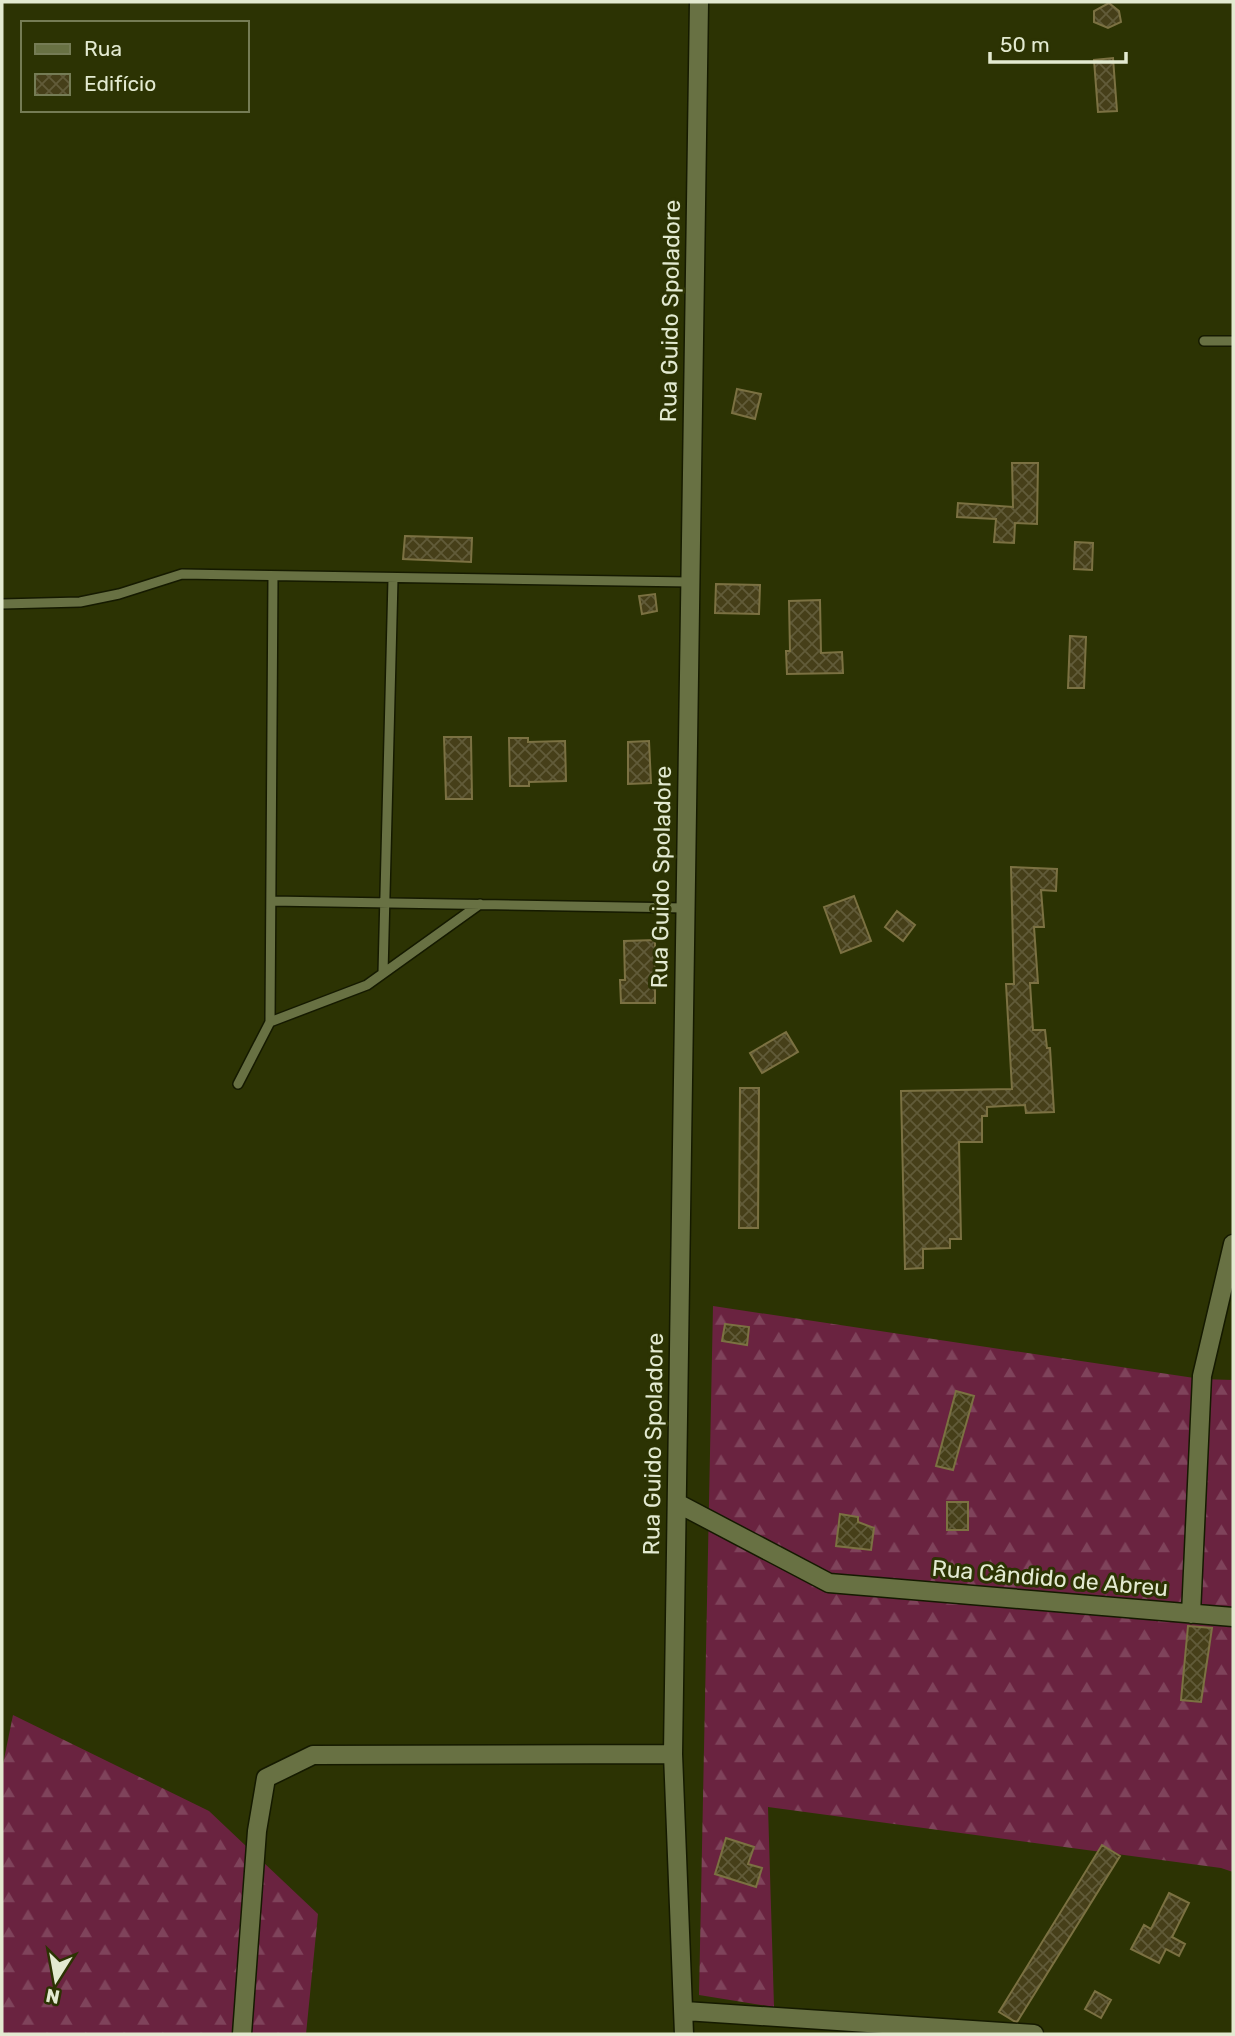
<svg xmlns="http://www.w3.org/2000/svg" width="1235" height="2036" font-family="Rubik,sans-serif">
<defs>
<pattern id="forest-firs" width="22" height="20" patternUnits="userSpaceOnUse" patternTransform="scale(1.75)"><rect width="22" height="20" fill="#6a2340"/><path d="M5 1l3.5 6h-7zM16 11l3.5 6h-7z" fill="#7f435b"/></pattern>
<pattern id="building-cross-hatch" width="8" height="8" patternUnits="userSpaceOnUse" patternTransform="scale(1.75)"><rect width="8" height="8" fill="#463f19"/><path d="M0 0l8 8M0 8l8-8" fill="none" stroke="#615b39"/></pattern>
</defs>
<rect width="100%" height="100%" fill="#2c3303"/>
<path fill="url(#forest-firs)" d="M713 1306 1201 1379 1233 1380V1872L1221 1868 768 1807 774 2007 699 1995Z
M13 1715 209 1811 318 1914 306 2034H2V1769Z"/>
<path fill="url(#building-cross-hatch)" stroke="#7b7142" stroke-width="2" d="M1109 3 1119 11 1121 22 1108 28 1094 22V11Z
M1113 58 1117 111 1098 112 1094 60Z
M737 389 761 394 755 419 732 413Z
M1012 463H1038L1037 524 1015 523 1014 543 994 542 996 519 957 517 958 503 1013 507Z
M405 536 472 538 471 562 403 559Z
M1075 542 1093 543 1092 570 1074 569Z
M716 584 760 585 759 614 715 613Z
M655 594 657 611 642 614 639 596Z
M820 600 821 653 842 652 843 673 787 674 786 651H790L789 601Z
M1070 636 1086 637 1084 688H1068Z
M444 737H471L472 799H446Z
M509 738H528V742L565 741 566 781 529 782V786H510Z
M649 741 651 783 628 784V742Z
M1011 867 1057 869 1056 891 1041 890 1044 927H1034L1038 983H1030L1033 1030H1045L1047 1048H1050L1054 1112 1026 1113 1025 1105 987 1107V1116H982V1142H959L961 1239H950V1248L923 1249V1268L905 1269 901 1091 1012 1089 1006 984H1014Z
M854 896 871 941 841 953 824 907Z
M897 911 915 925 903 941 885 927Z
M655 940V1003H621L620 980H625L624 941Z
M786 1032 798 1052 762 1073 750 1053Z
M740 1088H759L758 1228H739Z
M725 1324 749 1327 747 1345 722 1341Z
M956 1391 974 1396 953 1470 936 1466Z
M947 1502H968V1530H947Z
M840 1514 858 1517V1522L874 1528 871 1550 836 1546Z
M1188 1626 1212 1628 1201 1702 1181 1700Z
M726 1838 754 1847 748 1864 762 1868 756 1887 715 1874Z
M1102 1845 1120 1856 1017 2022 1014 2021 999 2012Z
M1169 1893 1189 1903 1172 1937 1185 1944 1179 1956 1166 1949 1159 1963 1131 1949 1144 1925 1151 1929Z
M1095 1991 1111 2000 1101 2018 1085 2009Z"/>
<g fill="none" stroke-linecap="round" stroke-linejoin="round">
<g stroke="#151a00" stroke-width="12">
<path id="lane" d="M1204 341H1233
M2 604 80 602 119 594 182 574 690 582
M271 901 685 908
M383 973 393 579
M270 1022 273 576
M238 1084 270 1022 367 985 480 904"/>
</g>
<g stroke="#151a00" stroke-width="21">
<path id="street" d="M677 1503 829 1583 1233 1617
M1191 1614 1202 1376 1233 1244
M685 2011 1034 2034
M242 2034 257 1831 266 1778 313 1755 673 1754
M684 2034 673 1754 699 2"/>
</g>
<use href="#lane" stroke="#687143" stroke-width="9"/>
<use href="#street" stroke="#687143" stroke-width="18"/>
</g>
<g text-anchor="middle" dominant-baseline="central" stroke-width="6" stroke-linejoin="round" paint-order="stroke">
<g font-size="23" fill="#e3ead1" stroke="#2c3303">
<text transform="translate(670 311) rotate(-89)">Rua Guido Spoladore</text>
<text transform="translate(661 877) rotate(-89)">Rua Guido Spoladore</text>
<text transform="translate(653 1444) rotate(-89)">Rua Guido Spoladore</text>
<text transform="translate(1050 1578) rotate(5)">Rua Cândido de Abreu</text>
</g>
</g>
<rect width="1235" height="2036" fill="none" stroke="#e3ead1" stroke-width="7"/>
<rect x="21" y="21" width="228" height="91" fill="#2c3303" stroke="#757c55" stroke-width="2"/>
<rect x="35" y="44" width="35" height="10" fill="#687143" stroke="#757c55" stroke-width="2"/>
<text x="84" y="56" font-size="21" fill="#e3ead1">Rua</text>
<rect x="35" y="74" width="35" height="21" fill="url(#building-cross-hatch)" stroke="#757c55" stroke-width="2"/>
<text x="84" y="91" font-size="21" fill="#e3ead1">Edifício</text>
<g transform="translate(56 1980) rotate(191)" stroke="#2c3303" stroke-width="5" paint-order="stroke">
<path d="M0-5L12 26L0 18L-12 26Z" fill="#e3ead1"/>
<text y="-10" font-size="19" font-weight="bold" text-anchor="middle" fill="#e3ead1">N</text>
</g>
<path d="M990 52v10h136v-10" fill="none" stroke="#e3ead1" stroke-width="3.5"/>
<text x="1000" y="52" font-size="21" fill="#e3ead1" stroke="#2c3303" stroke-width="5" paint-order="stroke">50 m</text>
</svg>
